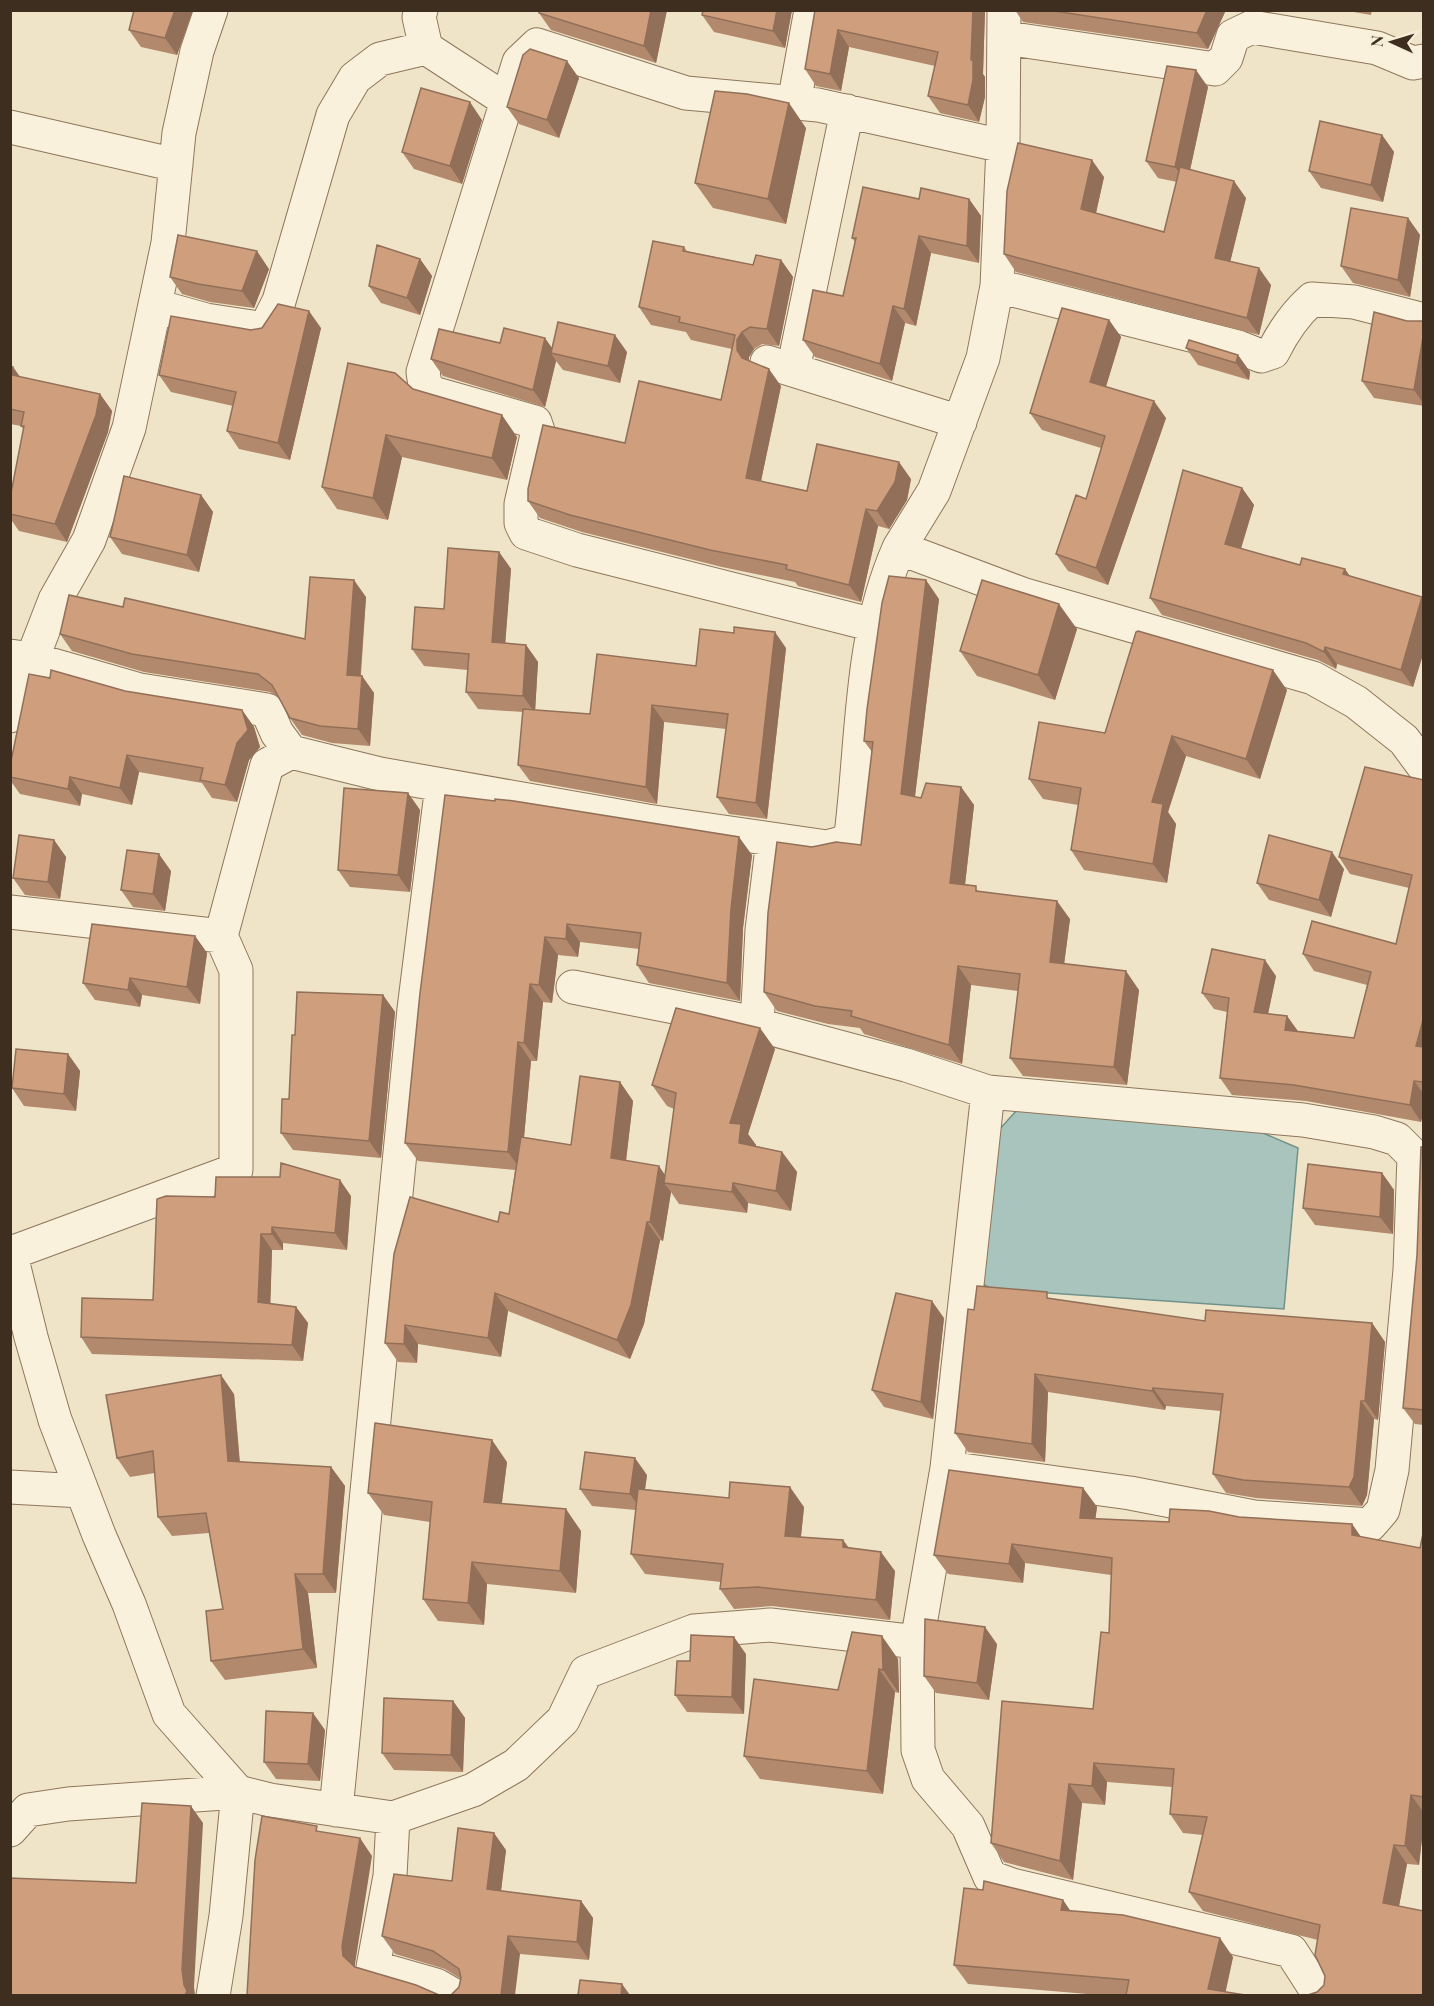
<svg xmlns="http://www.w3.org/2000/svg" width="1434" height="2006" font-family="'Playfair Display',serif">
<rect width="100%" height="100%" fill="#f0e4c8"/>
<path fill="#a9c4bc" stroke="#6f938a" stroke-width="1.5" d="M1026 1100 1263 1133 1298 1148 1284 1309 991 1289 972 1277 988 1142Z"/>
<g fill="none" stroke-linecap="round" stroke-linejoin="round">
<g stroke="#8d765c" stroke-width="35">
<path id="minor" d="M421 10 419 17 426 48 506 100
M1006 38 1215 69 1226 58 1233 36 1252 27 1377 48 1413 63 1424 61
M794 103 811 10
M10 127 176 165
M997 286 1238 347 1261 356 1273 352C1283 332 1295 314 1312 299L1354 302 1424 320
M156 306 206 320 265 329 279 301 333 115 355 78 380 59 426 48
M767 362 960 422
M793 370 847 111
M899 548 934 491 983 358 997 286 1003 146 1004 10
M874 625 577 550 526 533 521 523V504L538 431 535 422 433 393 425 385 423 372 519 62 537 45 686 93 818 105 1003 146
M10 656 32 659 140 690 267 710 277 733 291 752 380 774 647 821 827 847 842 843 851 835C863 739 859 638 899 548L1022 594 1313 678 1356 702 1404 740 1424 767
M10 716 55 600 89 540 129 428 168 243 179 133 197 51 211 10
M10 912 221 936 267 765 291 752
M573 987 735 1019 906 1065 988 1092 947 1468 917 1642
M757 1025 762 930 773 840
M10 1251 31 1337 55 1420 99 1535 129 1604 169 1714 238 1792 68 1804 28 1810 10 1830
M11 1253 236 1170V970L221 936
M947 1468 1130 1493 1254 1517 1370 1525 1383 1510 1392 1470 1410 1270 1414 1156 1397 1139 1374 1132 1303 1120 988 1092
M10 1487 82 1491
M336 1810 414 1009 442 785
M393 1818 390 1876 373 1967 436 1985 455 1996
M213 1996 226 1916 238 1792 270 1800 393 1818 473 1790 516 1765 563 1720 586 1672 694 1631 770 1625 917 1642 918 1750 928 1779 968 1826 990 1877 1012 1885 1291 1951 1320 1996"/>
</g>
<use href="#minor" stroke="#faf1dc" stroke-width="33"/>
</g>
<path fill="#b2896c" d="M193 10 177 55 141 47 129 30Z
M667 10 656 63 551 30 539 13Z
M703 10H792L785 48 714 32 702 15Z
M815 10H985L983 74 985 77V97L979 122 940 113 928 96 935 66 849 47 841 91 816 86 805 69Z
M1015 10H1224L1225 12 1208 49 1023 22Z
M1342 10H1372L1371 15Z
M579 78 559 138 519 124 507 107Z
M1208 87 1190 170 1246 198 1230 261 1271 285 1259 335 1016 272 1004 254 1104 177 1096 213 1164 232 1177 182 1158 178 1146 161Z
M482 120 462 184 414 169 402 152Z
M806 128 786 224 713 208 695 183Z
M1382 135 1394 152 1383 202 1321 188 1309 171Z
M919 199H969L981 216 979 263 931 253 916 326 905 323 892 381 815 357 803 340 843 296 855 242 852 238Z
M1408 218 1420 235 1410 297 1353 283 1341 266Z
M684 247 687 251 753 265 781 260 793 277 779 346 762 344 754 349 749 357V361L781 386 761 481 807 491 911 479 907 500 889 529 878 526 861 602 798 586 795 582 722 567 582 532 540 518 528 501 625 443 721 400 732 349 691 340 686 332 651 325 639 307Z
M420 259 432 276 420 315 381 303 369 286Z
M269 269 254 308 210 302 182 294 170 277Z
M1109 320 1121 337 1106 387 1166 418 1108 585 1068 571 1056 554 1086 499 1101 448 1042 430 1030 413Z
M1407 321H1424V406L1374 398 1362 381Z
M321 328 290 460 239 449 227 431 233 406 171 392 159 375 251 330Z
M500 343 552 347 627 352 620 383 563 370 556 361 545 407 443 376 431 359Z
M1186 348 1238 355 1250 372 1249 380 1198 365Z
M10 366 13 367 20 377 100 394 112 411 108 432 67 542 19 531 10 518V498L24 430 21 426 10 424Z
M413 389 517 437 507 480 402 457 388 520 337 509 322 487Z
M1242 488 1254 505 1241 549 1300 565 1350 576 1422 597 1424 599V651L1413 687 1337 664 1336 669 1318 660 1162 615 1150 598Z
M201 495 213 512 199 572 122 554 110 537Z
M499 552 511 569 505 643 526 645 538 662 535 710 590 714 696 666 786 648 767 819 729 814 717 797 726 729 664 722 657 804 530 781 518 765 523 712 478 709 466 692 468 670 424 666 412 649 444 609Z
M366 597 361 675 362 676 374 693 370 746 332 743 302 735 290 718 279 698 270 692 144 672 72 651 60 634 123 607 305 639Z
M939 599 915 797 921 798 961 787 974 805 965 885 979 891 1070 919 1064 964 1139 990 1127 1085 1023 1076 1010 1058 1018 991 971 985 962 1064 864 1034 860 1028 828 1024 777 1011 764 992 861 845 872 752 864 741Z
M1077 629 1055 700 977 676 960 651Z
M1287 690 1260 779 1186 756 1168 812 1176 824 1167 883 1084 870 1071 850 1078 805 1043 799 1029 779 1105 733Z
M125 691 242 710 254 727 260 747 249 760 237 802 212 798 202 783 139 772 132 805 82 794 80 806 20 794 10 780V766Z
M1424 780V1109L1421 1122 1306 1101 1232 1095 1220 1078 1227 1012 1214 1009 1202 993 1276 976 1268 1014 1287 1016 1298 1031 1354 1038 1367 985 1314 971 1303 954 1396 944 1409 888 1350 874 1339 857Z
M408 793 420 810 410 892 350 887 338 870Z
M445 795 752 855 743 928 740 1001 649 983 637 965 639 949 580 942 578 957 558 955 552 1003 543 1002 537 1061H531L524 1137 571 1145 620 1082 633 1101 626 1161 665 1175 674 1109 667 1106 652 1085 775 1049 748 1134 756 1145V1146L782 1152 797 1172 791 1211 748 1203 747 1213 679 1204 671 1192 663 1241 660 1240 644 1324 630 1359 508 1311 501 1357 418 1344 417 1363 398 1362 385 1343 498 1222 509 1214 515 1170 418 1161 405 1143Z
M54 840 66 857 60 899 25 895 13 878Z
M1344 869 1331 917 1269 900 1257 883Z
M171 871 165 911 133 907 121 890Z
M195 936 207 953 200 1004 142 995 140 1007 95 1000 83 983Z
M383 995 395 1012 381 1158 293 1150 281 1133 289 1099 295 1035Z
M68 1054 80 1071 76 1111 24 1106 12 1088Z
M1424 1147V1425L1415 1424 1403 1408 1417 1255Z
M1382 1173 1394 1190 1393 1234 1315 1225 1303 1208Z
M351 1196 347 1250 283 1243V1250H272L270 1304 296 1307 308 1323 303 1361 92 1354 81 1337 153 1300 215 1197Z
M1052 1299 1205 1321 1372 1323 1385 1342 1378 1420 1374 1419 1367 1495 1362 1506 1256 1498 1226 1493 1213 1474 1221 1411 1166 1406 1165 1410 1048 1392 1045 1462 968 1452 955 1433 974 1310Z
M944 1318 933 1419 884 1407 872 1390Z
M234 1394 240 1462 331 1467 345 1486 336 1593H308L317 1668 225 1680 211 1661 223 1609 209 1533 172 1536 158 1517 155 1473 130 1477 117 1458Z
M507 1462 502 1503 581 1531 576 1593 487 1584 484 1625 438 1621 423 1599 430 1522 384 1515 368 1493Z
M647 1475 645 1489 804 1507 801 1537 843 1540 849 1548 895 1571 890 1620 772 1606 734 1609 720 1589 721 1582 645 1574 631 1554 636 1510 592 1506 580 1489Z
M1083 1488 1097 1507 1095 1519 1169 1522 1239 1517 1352 1524 1361 1537 1420 1548 1424 1529V1821L1419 1865 1407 1864 1399 1906 1317 1992 1324 1985 1325 1976 1318 1940 1203 1911 1189 1892 1203 1835 1183 1833 1170 1814 1172 1787 1107 1782 1105 1805 1082 1803 1073 1880 1004 1862 991 1843 1093 1709 1109 1633 1111 1575 1025 1563 1023 1583 948 1574 934 1555Z
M997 1644 989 1700 936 1693 924 1676Z
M746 1654 744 1714 687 1712 675 1695 690 1661Z
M898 1659 899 1693 895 1692 883 1794 760 1779 744 1756 838 1690Z
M453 1701 465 1718 463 1772 394 1770 382 1753Z
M325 1730 320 1781 276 1779 264 1762Z
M506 1850 501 1891 581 1901 593 1918 589 1960 520 1954 451 1995 459 1987 461 1979 445 1969 395 1954 382 1936 452 1881Z
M1063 1900 1070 1911 1233 1957 1225 1992 1245 1995H1099L968 1984 954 1965Z"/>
<path fill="#916f58" d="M175 10H193L177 55 165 38Z
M651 10H667L656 63 644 46Z
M777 10H792L785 48 773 31Z
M973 10H985L983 74 985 77V97L979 122 968 105Z
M1207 10H1224L1225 12 1208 49 1197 33Z
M838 30 849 47 841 91 830 74Z
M567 61 579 78 559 138 547 120Z
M1196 70 1208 87 1187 184 1175 167Z
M470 102 482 120 462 184 450 166Z
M789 103 806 128 786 224 768 199Z
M1382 135 1394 152 1383 202 1371 185Z
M1092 160 1104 177 1093 226 1081 209Z
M1234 181 1246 198 1227 275 1215 258Z
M969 199 981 216 979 263 967 246Z
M1408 218 1420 235 1410 297 1398 280Z
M919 236 931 253 916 326 904 309Z
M257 251 269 269 254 308 242 291Z
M420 259 432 276 420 315 407 298Z
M781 260 793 277 779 346 767 329Z
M1259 268 1271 285 1259 335 1247 318Z
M893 306 905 323 892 381 880 364Z
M309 311 321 328 290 460 278 443Z
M1109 320 1121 337 1102 399 1090 382Z
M1424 331V404L1414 390Z
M742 332 754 349 749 357V367L742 358 737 350V340Z
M615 335 627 352 620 383 608 366Z
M545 338 557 355 551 353 556 361 545 407 533 390Z
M1238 355 1250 372 1249 380 1236 363Z
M13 367 25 384 12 375Z
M769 369 781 386 758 495 746 478Z
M100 394 112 411 108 432 67 542 55 524Z
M1154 401 1166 418 1108 585 1096 568Z
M502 415 517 437 507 480 492 458Z
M386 435 402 457 388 520 373 498Z
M899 462 911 479 907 500 889 529 877 511Z
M1242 488 1254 505 1237 561 1225 544Z
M201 495 213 512 199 572 187 555Z
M866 509 878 526 861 602 849 585Z
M499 552 511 569 504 660 492 642Z
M1345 569 1357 586 1343 574Z
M354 580 366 597 359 692 347 675Z
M926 580 939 599 913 812 901 794Z
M1422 597 1424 599V651L1413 687 1401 670Z
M1059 604 1077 629 1055 700 1038 675Z
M775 632 786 648 767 819 756 803Z
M526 645 538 662 535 713 523 696Z
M1325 647 1337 664 1336 669 1324 652Z
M1273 670 1287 690 1260 779 1246 759Z
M362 676 374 693 370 746 358 729Z
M652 705 664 722 657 804 646 787Z
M242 710 254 727 260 747 249 760 237 802 225 785Z
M1172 736 1186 756 1168 812 1176 824 1167 883 1153 864 1152 802Z
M127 755 139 772 132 805 120 788Z
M70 777 82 794 80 806 68 789Z
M961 787 974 805 963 902 950 883Z
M408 793 420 810 410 892 398 875Z
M739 837 752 855 743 928 740 1001 727 983 731 909Z
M54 840 66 857 60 899 48 882Z
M1332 852 1344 869 1331 917 1319 900Z
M159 854 171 871 165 911 153 894Z
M1057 901 1070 919 1062 980 1050 962Z
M567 924 580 942 578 957 566 939Z
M195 936 207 953 200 1004 187 987Z
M545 937 558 955 552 1003 539 985Z
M1265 960 1276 976 1265 1028 1254 1012Z
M958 966 971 985 962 1064 949 1045Z
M1126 971 1139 990 1127 1085 1114 1067Z
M130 978 142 995 140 1007 128 990Z
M530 984 543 1002 537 1061 524 1043Z
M383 995 395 1012 381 1158 369 1141Z
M1287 1016 1299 1033 1285 1030Z
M1424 1016V1056L1416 1046Z
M760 1028 775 1049 748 1134 756 1145 753 1164 739 1143 730 1123Z
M518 1042 531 1061 521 1170 508 1152Z
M68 1054 80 1071 76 1111 64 1094Z
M1414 1081 1424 1094V1109L1421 1122 1410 1105Z
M620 1082 633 1101 624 1177 611 1158Z
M782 1152 797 1172 791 1211 776 1191Z
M659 1166 671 1184 664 1183 671 1192 663 1241 650 1222Z
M1382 1173 1394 1190 1393 1234 1380 1217Z
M340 1180 351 1196 347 1250 335 1233Z
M733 1183 748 1203 747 1213 732 1192Z
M647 1222 660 1240 644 1324 630 1359 617 1340Z
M272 1227 283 1243V1250L272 1234Z
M261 1234 272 1250 270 1318 258 1302Z
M495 1293 508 1311 501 1357 488 1338Z
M932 1301 944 1318 933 1419 921 1402Z
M296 1307 308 1323 303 1361 292 1345Z
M1372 1323 1385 1342 1378 1420 1365 1401Z
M405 1325 418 1344 417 1363 404 1344Z
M1035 1374 1048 1392 1045 1462 1032 1444Z
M221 1375 234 1394 241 1480 228 1461Z
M1153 1388 1166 1406 1165 1410 1152 1391Z
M1361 1401 1374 1419 1367 1495 1362 1506 1349 1487Z
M492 1440 507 1462 499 1524 484 1502Z
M635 1458 647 1475 642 1511 630 1494Z
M331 1467 345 1486 336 1593 323 1574Z
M790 1487 804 1507 799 1555 785 1536Z
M1083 1488 1097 1507 1093 1537 1080 1518Z
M566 1509 581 1531 576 1593 560 1571Z
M1352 1524 1365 1543 1352 1535Z
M843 1540 857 1560 843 1547Z
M1012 1544 1025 1563 1023 1583 1009 1564Z
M881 1552 895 1571 890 1620 876 1600Z
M472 1562 487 1584 484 1625 468 1603Z
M295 1574 308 1593 317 1668 303 1649Z
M985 1627 997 1644 989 1700 977 1683Z
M882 1636 898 1659 899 1693 883 1670Z
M734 1637 746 1654 744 1714 732 1697Z
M879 1669 895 1692 883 1794 867 1771Z
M453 1701 465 1718 463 1772 451 1755Z
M313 1713 325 1730 320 1781 308 1764Z
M1094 1763 1107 1782 1105 1805 1092 1786Z
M1069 1784 1082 1803 1073 1880 1060 1861Z
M1411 1795 1424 1813V1821L1419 1865 1405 1846Z
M191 1806 203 1823 194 1987 195 1995H185L182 1970Z
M494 1833 506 1850 499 1907 487 1889Z
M360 1838 372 1856 355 1964V1973L343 1956 342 1946Z
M1394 1845 1407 1864 1396 1922 1383 1903Z
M1063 1900 1076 1919 1061 1910Z
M581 1901 593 1918 589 1960 577 1942Z
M508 1936 520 1954 515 1995H501Z
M1220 1938 1233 1957 1225 1995 1208 1989Z
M622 1984 630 1995H621Z"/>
<path fill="#cf9f7d" stroke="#916f58" stroke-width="1.5" d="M134 10H175L165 38 129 30Z
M539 10H651L644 46 539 13Z
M703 10H777L773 31 702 15Z
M815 10H973L971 60H973V80L968 105 928 96 938 52 838 30 830 74 805 69Z
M1048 10H1207L1197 33Z
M530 49 567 61 547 120 507 107 523 55Z
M1167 66 1196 70 1175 167 1146 161Z
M421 88 470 102 450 166 402 152Z
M715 91 747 94 789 103 768 199 695 183Z
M1320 121 1382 135 1371 185 1309 171Z
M1018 143 1092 160 1081 209 1164 232 1180 167 1234 181 1215 258 1259 268 1247 318 1004 254 1007 191Z
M863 187 919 199 921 188 969 199 967 246 919 236 904 309 893 306 880 364 803 340 813 290 843 296 856 238H852Z
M1351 208 1408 218 1398 280 1341 266Z
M178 235 257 251 242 291 198 284 170 277Z
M653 241 684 247 683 251 753 265 756 255 781 260 767 329 750 327 742 332 737 340V350L742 358 769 369 746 478 807 491 817 444 899 462 895 482 877 511 866 509 849 585 786 569 787 565 710 550 570 515 528 501V489L543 425 625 443 639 381 721 400 735 335 679 322 680 317 639 307Z
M377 245 420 259 407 298 369 286Z
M278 304 309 311 278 443 227 431 236 392 159 375 171 316 251 330 262 328Z
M1062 308 1109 320 1090 382 1154 401 1096 568 1056 554 1076 495 1086 499 1105 436 1030 413Z
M1374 312 1407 321H1424V331L1414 390 1362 381Z
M558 322 615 335 608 366 551 353Z
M504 328 545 338 533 390 431 359 439 329 500 343Z
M1189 340 1238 355 1236 363 1186 348Z
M348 363 395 373 413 389 502 415 492 458 386 435 373 498 322 487Z
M10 366 13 367 12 375 100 394 96 415 55 524 10 514V498L24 426H21L24 412 10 409Z
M1183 470 1242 488 1225 544 1300 565 1302 558 1345 569 1343 574 1422 597 1401 670 1325 647 1324 652 1306 643 1150 598Z
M124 476 201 495 187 555 110 537Z
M448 548 499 552 492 642 526 645 523 696 466 692 469 654 412 649 415 607 444 609Z
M889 576 926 580 901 794 921 798 926 783 961 787 950 883 976 886V891L1057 901 1050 962 1126 971 1114 1067 1010 1058 1020 974 958 966 949 1045 851 1016 852 1011 815 1006 764 992 768 913 777 842 812 847 836 842 861 845 873 742 864 741 867 709 882 603Z
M310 577 354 580 347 675 362 676 358 729 320 726 290 718 272 685 258 674 132 654 60 634 69 595 123 607 125 598 305 639Z
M982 580 1059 604 1038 675 960 651Z
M734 627 775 632 756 803 717 797 728 714 652 705 646 787 518 765 523 709 590 714 597 654 696 666 700 629 734 633Z
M1138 631 1273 670 1246 759 1172 736 1152 802 1163 804 1153 864 1071 850 1081 788 1029 779 1039 722 1105 733 1136 632Z
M51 670 125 691 242 710 248 730 237 743 225 785 200 780 203 768 127 755 120 788 70 777 68 789 10 777V766L29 674 50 678Z
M1365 767 1424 780V1016L1416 1046 1424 1047V1082L1414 1081 1410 1105 1294 1085 1220 1078 1229 998 1202 993 1212 949 1265 960 1254 1012 1287 1016 1285 1030 1354 1038 1371 972 1303 954 1312 921 1396 944 1412 875 1339 857Z
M344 788 408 793 398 875 338 870Z
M445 795 495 801V799L514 801 739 837 731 909 727 983 637 965 641 933 567 924 566 939 545 937 539 985 530 984 524 1043 518 1042 508 1152 405 1143 420 993Z
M19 835 54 840 48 882 13 878Z
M1269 835 1332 852 1319 900 1257 883Z
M127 850 159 854 153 894 121 890Z
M92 924 195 936 187 987 130 978 128 990 83 983Z
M297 992 383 995 369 1141 281 1133 282 1099H289L292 1035H295Z
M676 1008 760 1028 730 1123 741 1124 739 1143 782 1152 776 1191 733 1183 732 1192 664 1183 676 1093 652 1085Z
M16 1049 68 1054 64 1094 12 1088Z
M580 1076 620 1082 611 1158 659 1166 650 1222H647L631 1305 617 1340 495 1293 488 1338 405 1325 404 1344 385 1343 394 1254 410 1197 498 1222 500 1212 509 1214 521 1137 571 1145Z
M1421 1147H1424V1410L1403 1408 1417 1255Z
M281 1163 340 1180 335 1233 272 1227V1234H261L258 1302 296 1307 292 1345 81 1337 82 1298 153 1300 157 1199 166 1196 215 1197 216 1177H280Z
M1308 1164 1382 1173 1380 1217 1303 1208Z
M977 1286 1047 1292V1298L1205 1321 1206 1310 1372 1323 1365 1401H1361L1354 1477 1349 1487 1243 1480 1213 1474 1223 1394 1153 1388 1152 1391 1035 1374 1032 1444 955 1433 968 1309 974 1310Z
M896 1293 932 1301 921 1402 872 1390Z
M221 1375 228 1461 331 1467 323 1574H295L303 1649 211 1661 206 1611 223 1609 206 1513 158 1517 153 1451 117 1458 106 1395Z
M375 1423 492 1440 484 1502 566 1509 560 1571 472 1562 468 1603 423 1599 432 1502 368 1493Z
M585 1452 635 1458 630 1494 580 1489Z
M949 1470 1083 1488 1080 1518 1169 1522 1170 1509 1209 1511 1239 1517 1352 1524V1535L1420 1548 1424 1529V1797L1411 1795 1405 1846 1394 1845 1383 1903 1424 1911V1995H1308L1317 1992 1324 1985 1325 1976 1315 1955 1320 1925 1189 1892 1207 1817 1170 1814 1174 1769 1094 1763 1092 1786 1069 1784 1060 1861 991 1843 1002 1701 1093 1709 1101 1632 1109 1633 1112 1558 1012 1544 1009 1564 934 1555Z
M730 1482 790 1487 785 1536 843 1540V1547L881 1552 876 1600 758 1587 720 1589 723 1564 631 1554 638 1489 729 1498Z
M925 1619 985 1627 977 1683 924 1676Z
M852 1632 882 1636 883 1670 879 1669 867 1771 744 1756 754 1679 838 1690Z
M691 1635 734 1637 732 1697 675 1695 677 1661H690Z
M384 1698 453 1701 451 1755 382 1753Z
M266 1711 313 1713 308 1764 264 1762Z
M142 1803 191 1806 182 1970 184 1985 187 1991 185 1995H10V1878L136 1883Z
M262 1816 317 1826 316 1831 360 1838 342 1946 343 1956 355 1967 416 1985 439 1995H247L255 1860Z
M458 1828 494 1833 487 1889 581 1901 577 1942 508 1936 501 1995H449H451L459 1987 461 1978 459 1969 433 1951 382 1936 394 1874 452 1881Z
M984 1881 1063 1900 1061 1910 1123 1915 1220 1938 1208 1989 1245 1995H1126L1129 1980 954 1965 964 1888 983 1890Z
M580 1980 622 1984 621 1995H578Z"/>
<rect width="1434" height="2006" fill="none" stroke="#3d2e20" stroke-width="24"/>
<g transform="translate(1392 42) rotate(274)" stroke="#f7eed8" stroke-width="4.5" paint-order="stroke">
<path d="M0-4.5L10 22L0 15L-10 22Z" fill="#3d2e20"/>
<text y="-9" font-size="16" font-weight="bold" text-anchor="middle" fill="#3d2e20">N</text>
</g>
</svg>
